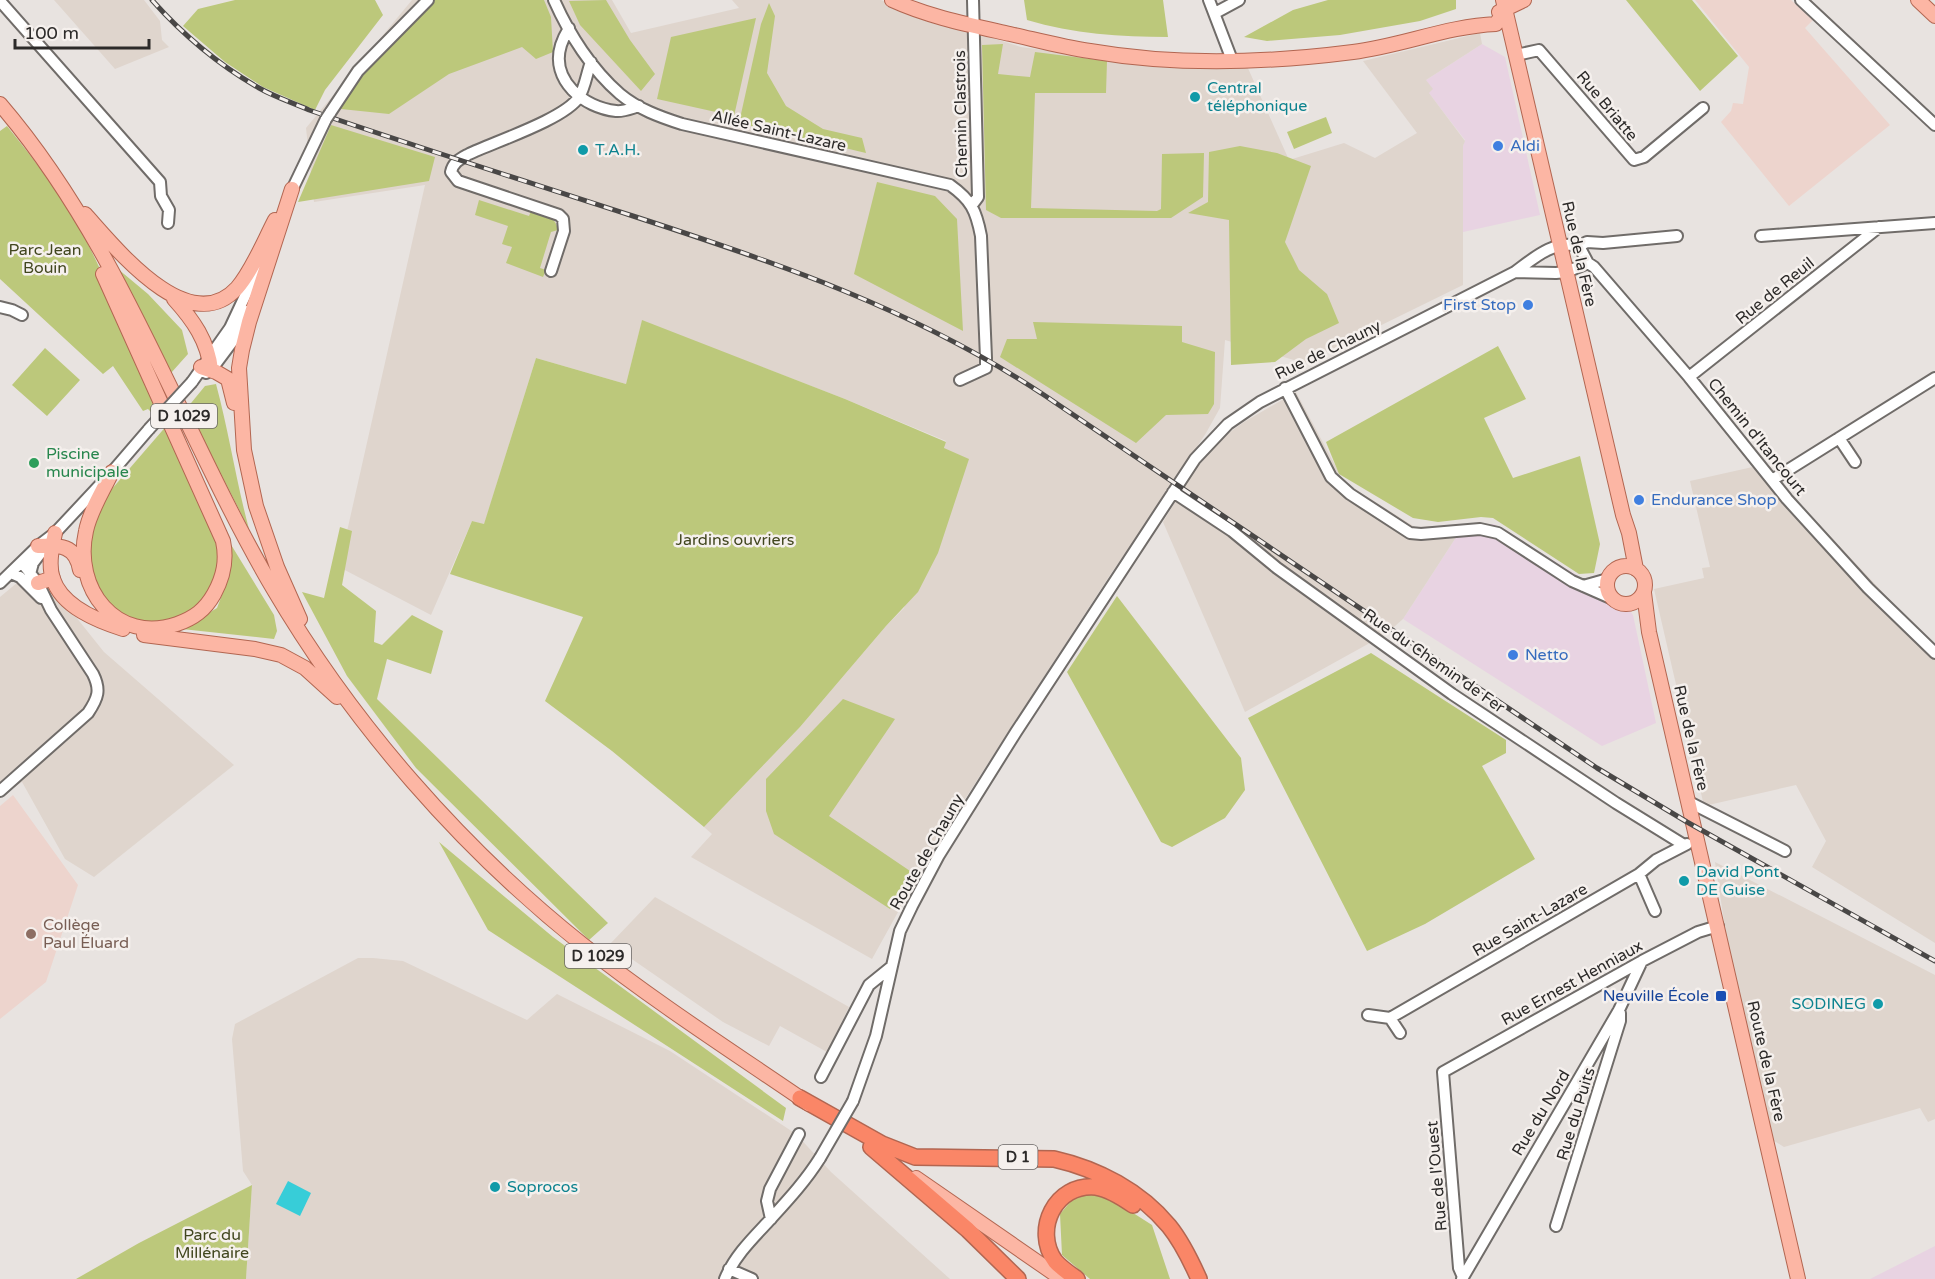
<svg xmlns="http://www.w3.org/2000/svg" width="1935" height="1279" font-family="'Varela Round',sans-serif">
<rect width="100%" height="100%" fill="#e8e3e0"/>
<path fill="#e8d3e2" d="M1482 44 1505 57 1540 215 1463 232V146L1465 140 1428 92 1426 80Z
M1494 524 1585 580 1601 575 1633 615 1656 723 1602 746 1403 619 1464 525Z
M1935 1246V1279H1870Z"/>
<path fill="#dfd5cd" d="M54 0H144L160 21 162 40 169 47 115 69Z
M412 0H612L631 33 739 8 732 0H881L906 11 1021 47 1179 68 1247 66 1289 160 1344 143 1375 158 1417 133 1363 61 1480 33 1482 44 1426 80 1433 89 1429 93 1465 141 1463 146V285L1304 363 1225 340 1220 408 1206 433 1160 504 1112 572 983 771 933 849 872 959 691 857 712 834 704 827 800 727 886 626 904 608 946 441 845 399 642 321 626 384 536 358 484 525 472 521 431 615 339 567 425 185 314 202 306 128Z
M1296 392 1344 482 1415 527 1464 525 1403 619 1386 634 1245 712 1163 522 1195 469 1226 435 1244 422Z
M1766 464 1786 489 1935 648V943L1812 867 1826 841 1796 785 1704 806 1654 589 1704 578 1702 568 1710 567 1690 481Z
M36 567 104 652 234 765 94 877 65 859 22 782 0 797V597Z
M1715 862 1935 975V1119L1928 1122 1920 1108 1784 1147 1756 1130Z
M655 897 849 1007 827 1052 780 1026 769 1046 723 1022 610 944Z
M358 958H373L403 961 527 1020 557 994 670 1051 796 1134 831 1172 950 1279H246L252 1185 243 1171 232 1039 235 1024Z"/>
<path fill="#edd4cd" d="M1695 0H1791L1813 20 1805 28 1890 125 1789 206 1721 122 1731 111 1733 103 1743 104 1749 67Z
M13 795 78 885 46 982 0 1019V806Z"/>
<path fill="#bcc87b" d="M235 0H375L383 15 325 90 315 110 263 87 225 62 183 26 198 9Z
M435 0H544L551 17 553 52 536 59 522 47 449 74 389 114 341 109 343 98 386 48Z
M606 0 630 40 655 74 641 91 580 25 569 1Z
M1024 0H1163L1168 37C1121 37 1073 34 1027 20Z
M1328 0H1456V9L1420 21 1340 35 1267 41 1244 37 1293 10Z
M1626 0H1692L1738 56 1700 91Z
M769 3 775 16 767 73 786 106 823 129 862 138 866 153 739 123 761 24Z
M756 18 734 116 657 99 671 37Z
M1003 44 998 74 1030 77 1035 52 1107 61 1106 93H1035L1031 208 1157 211 1161 209 1162 154 1204 153 1203 197 1171 218H1001L986 210 982 45Z
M1326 117 1332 133 1294 149 1287 132Z
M331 125 435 157 429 181 298 202Z
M7 126C37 163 66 201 88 244 114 296 135 351 158 405L151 412 148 409 143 411 113 366 103 374 0 279V131Z
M1240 146 1277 153 1311 166 1285 242 1299 270 1327 294 1339 323 1306 339 1275 362 1231 365 1229 220 1188 213 1208 202 1209 152Z
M877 182 935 196 957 219 963 331 854 274Z
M479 200 529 216 531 211C545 215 555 215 558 230L551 232 540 268 546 270 543 277 506 263 512 247 502 244 508 226 475 215Z
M118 269 148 294 182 330 188 354 171 373Z
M642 320 845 399 946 442 944 448 969 459 938 553 918 592 886 626 800 727 704 827 612 751 545 701 583 617 450 574 472 521 484 524 536 358 626 384Z
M1033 322 1182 326V342L1215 352 1214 404 1208 414 1166 415 1136 443 1000 357 1007 339H1037Z
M1498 346 1526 399 1484 418 1513 478 1580 456 1600 544 1594 573 1579 574 1493 518 1481 517 1438 522 1413 518 1339 474 1326 442Z
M45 348 80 380 47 416 12 385Z
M216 384C229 432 236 481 249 529L187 408 205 386Z
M168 424 220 537 217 585 193 614 155 625 127 618 100 596 88 565V538L99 508 111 490Z
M340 527 352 531 342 585 376 611 374 642 382 645 412 615 443 631 431 674 387 659 377 699 608 923 589 940 416 768 347 676 302 592 324 598Z
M230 543 274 615 277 631 274 639 182 629 217 608 230 574Z
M1117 596 1241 758 1245 790 1225 818 1172 847 1161 842 1067 672Z
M1371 653 1506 740V753L1482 766 1535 859 1425 924 1367 951 1248 718Z
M843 699 895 719 829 816 913 873 890 909 774 834 766 811V779Z
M439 842 553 937 786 1108 783 1121 488 930Z
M252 1185 246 1279H76L139 1243Z
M1078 1193 1105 1195 1152 1225 1170 1279H1090L1062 1255 1060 1214Z"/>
<path fill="#37cdd8" d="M288 1181 311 1193 300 1216 276 1204Z"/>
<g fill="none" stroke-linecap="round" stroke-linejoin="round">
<g stroke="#706c69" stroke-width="14">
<path id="minor" d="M554 0C569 34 592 70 620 94 638 109 660 117 682 124L950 185C971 200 976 210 981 236L986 358V368L960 380
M1209 0 1232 60
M1801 0 1935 125
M0 1 160 182 161 196 169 210 168 223
M1215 13 1239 0
M569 28C566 33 563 39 561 45 550 80 584 108 616 111 623 112 632 108 639 106
M1516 55 1539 50 1634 160 1644 157 1703 108
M330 113 358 71 428 0
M290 194 326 119
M972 205 978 197 973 0
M1761 236 1935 223
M1579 246 1587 242 1603 243 1677 236
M551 271 564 231 563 219 559 215 458 181 451 172C453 162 460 159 469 154 494 142 565 119 579 97 585 88 587 72 591 62
M1515 272 1556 273 1566 272 1588 263
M0 307 12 310 22 315
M206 373 211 370 235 338 247 311
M1689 377 1879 227
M192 382 230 328 259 266
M1285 388 1331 477 1350 494 1410 533 1421 534 1480 529 1498 533 1572 581 1613 599
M1839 438 1855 462
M1772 480 1935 378
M1173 492 1232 531 1277 568 1452 694 1616 803 1684 845
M11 573 20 577 41 598
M30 574 33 563 46 546
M0 583 38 546 55 533 112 472 149 429
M1583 586 1608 579
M0 791 88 713C98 698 101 690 93 674L51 610 38 583 22 563
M1689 802 1785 851
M1639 874 1655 911
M1368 1015 1390 1018 1400 1033
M1390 1018 1639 874 1656 860 1687 844
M821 1077 869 985 890 968
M853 1101 876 1036 900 931 912 906 939 855 1016 732 1195 459 1228 424 1260 402 1515 272C1534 258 1553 240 1579 246L1588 263 1594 267 1689 377 1787 499 1868 588 1935 653
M771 1219 767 1201 770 1189 799 1134
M1556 1226 1620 1021V1013
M729 1269 752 1279
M1463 1277 1459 1268 1443 1072 1642 961 1698 932 1718 926
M725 1279C734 1257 751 1240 767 1223 786 1202 805 1182 820 1158
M1462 1279 1619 1010 1642 961"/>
</g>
<g stroke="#b26651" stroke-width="16">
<path id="major" d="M892 0C929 17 970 25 1010 34 1037 40 1063 47 1090 51 1176 66 1267 63 1353 52 1401 46 1448 26 1496 24L1505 10
M1503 0 1623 515 1629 533 1636 569
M1918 0 1935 16
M1499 12 1524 0
M0 104C122 246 180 430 274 590 353 724 461 848 583 945 655 1002 733 1052 809 1104
M292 189 249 322 242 350 239 368 244 450 256 506 277 567 300 619
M85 214C115 247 189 341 237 288 252 271 264 241 275 220
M103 274 223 541C227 560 224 576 214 594 205 610 194 618 177 624 116 645 73 588 86 531 90 511 103 491 112 472
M174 299C193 320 208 341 211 370
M201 367 216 372 228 379 234 403
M55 533C52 547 48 565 53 579 62 607 98 621 123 629
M38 546C60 545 76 545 80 570
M1607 585a19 19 0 1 1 38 0a19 19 0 1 1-38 0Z
M38 583 53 578
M1644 593 1649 632 1798 1279
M144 635 255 649 281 655 305 668 337 697
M916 1178 1062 1279"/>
</g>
<g stroke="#b26651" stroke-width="18">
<path id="highway" d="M800 1098 882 1144 915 1157 1054 1159C1098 1169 1140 1191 1169 1226 1182 1242 1191 1261 1199 1279
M871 1147 968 1230 1018 1279
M1077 1279C1070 1274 1061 1268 1055 1261 1033 1230 1055 1183 1096 1187 1109 1189 1123 1198 1133 1205"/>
</g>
<use href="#minor" stroke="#fff" stroke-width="10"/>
<use href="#major" stroke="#fcb6a4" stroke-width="14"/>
<use href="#highway" stroke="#fa8667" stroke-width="15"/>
<g stroke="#494746" stroke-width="5">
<path id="rail" d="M152 0C183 35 219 65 259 88 275 97 293 103 309 110 417 147 525 181 633 216 778 263 916 310 1044 395L1597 768 1687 822 1935 961"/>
</g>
<use href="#rail" stroke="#f5f0ed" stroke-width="3" stroke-dasharray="9" stroke-linecap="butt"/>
<g stroke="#706c69" stroke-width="14" stroke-linecap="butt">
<path id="minor-bridge" d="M326 119 330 113
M149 429 192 382
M820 1158 853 1101"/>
</g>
<use href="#minor-bridge" stroke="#fff" stroke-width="10"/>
</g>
<g fill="#0f9aa8" stroke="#f5f0ed" stroke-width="2">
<circle cx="1195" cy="97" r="6"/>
<circle cx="583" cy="150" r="6"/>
<circle cx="1684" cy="881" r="6"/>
<circle cx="1878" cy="1004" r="6"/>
<circle cx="495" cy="1187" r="6"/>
</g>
<g fill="#3f7fe0" stroke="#f5f0ed" stroke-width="2">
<circle cx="1498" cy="146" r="6"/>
<circle cx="1528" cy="305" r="6"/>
<circle cx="1639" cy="500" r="6"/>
<circle cx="1513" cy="655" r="6"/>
</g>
<circle fill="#2e9e5b" stroke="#f5f0ed" stroke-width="2" cx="34" cy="463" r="6"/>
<circle fill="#8d6e63" stroke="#f5f0ed" stroke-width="2" cx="31" cy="934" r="6"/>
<rect fill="#1a4fb4" stroke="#f5f0ed" stroke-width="2" x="1715" y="990" width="12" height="12" rx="3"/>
<g text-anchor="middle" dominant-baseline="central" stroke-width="5" stroke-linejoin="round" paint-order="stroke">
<g fill="#f5f0ed" stroke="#686564" stroke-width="1.5">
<rect x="151" y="404" width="66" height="24" rx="4.5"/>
<rect x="565" y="944" width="66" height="24" rx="4.5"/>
<rect x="998.5" y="1145" width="39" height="24" rx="4.5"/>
</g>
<g font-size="15" font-weight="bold" fill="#2c2a29">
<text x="184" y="416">D 1029</text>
<text x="598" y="956">D 1029</text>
<text x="1018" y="1157">D 1</text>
</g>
<g font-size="16" fill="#0d838f" stroke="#f5f0ed" text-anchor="start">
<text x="1207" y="88">Central<tspan x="1207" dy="18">téléphonique</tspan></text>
<text x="595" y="150">T.A.H.</text>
<text x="1696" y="872">David Pont<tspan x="1696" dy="18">DE Guise</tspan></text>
<text x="1866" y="1004" text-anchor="end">SODINEG</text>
<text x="507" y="1187">Soprocos</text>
</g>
<g font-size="16" fill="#2c2a29" stroke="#f5f0ed">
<text transform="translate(1607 106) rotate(50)">Rue Briatte</text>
<text transform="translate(961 114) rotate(-91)">Chemin Clastrois</text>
<text transform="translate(779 131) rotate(13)">Allée Saint-Lazare</text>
<text transform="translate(1579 254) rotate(77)">Rue de la Fère</text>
<text transform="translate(1775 291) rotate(-39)">Rue de Reuil</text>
<text transform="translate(1328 350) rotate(-26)">Rue de Chauny</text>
<text transform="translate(1757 437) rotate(51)">Chemin d'Itancourt</text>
<text transform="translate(1434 661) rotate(35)">Rue du Chemin de Fer</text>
<text transform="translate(1691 738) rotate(77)">Rue de la Fère</text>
<text transform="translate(927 852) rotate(-60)">Route de Chauny</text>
<text transform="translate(1530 920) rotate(-30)">Rue Saint-Lazare</text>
<text transform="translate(1572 983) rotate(-29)">Rue Ernest Henniaux</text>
<text transform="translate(1766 1061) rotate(77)">Route de la Fère</text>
<text transform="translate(1541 1113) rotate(-59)">Rue du Nord</text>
<text transform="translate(1576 1114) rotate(-73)">Rue du Puits</text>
<text transform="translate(1437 1176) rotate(-95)">Rue de l'Ouest</text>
</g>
<g font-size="16" fill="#366cbe" stroke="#f5f0ed" text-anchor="start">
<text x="1510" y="146">Aldi</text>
<text x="1516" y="305" text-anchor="end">First Stop</text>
<text x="1651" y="500">Endurance Shop</text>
<text x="1525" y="655">Netto</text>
</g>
<g font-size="16" fill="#41461e" stroke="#f5f0ed">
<text x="45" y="250">Parc Jean<tspan x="45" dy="18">Bouin</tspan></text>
<text x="735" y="540">Jardins ouvriers</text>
<text x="212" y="1235">Parc du<tspan x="212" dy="18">Millénaire</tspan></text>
</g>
<g font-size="16" fill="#27864d" stroke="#f5f0ed" text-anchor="start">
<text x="46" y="454">Piscine<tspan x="46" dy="18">municipale</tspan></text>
</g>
<g font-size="16" fill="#785e54" stroke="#f5f0ed" text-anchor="start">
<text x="43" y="925">Collège<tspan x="43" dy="18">Paul Éluard</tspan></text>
</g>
<g font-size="16" fill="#164399" stroke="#f5f0ed" text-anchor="end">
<text x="1709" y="996">Neuville École</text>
</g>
</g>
<path d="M15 39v9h134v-9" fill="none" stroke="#2c2a29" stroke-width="3"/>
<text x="24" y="39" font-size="18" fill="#2c2a29" stroke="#f5f0ed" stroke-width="4.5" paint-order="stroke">100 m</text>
</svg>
